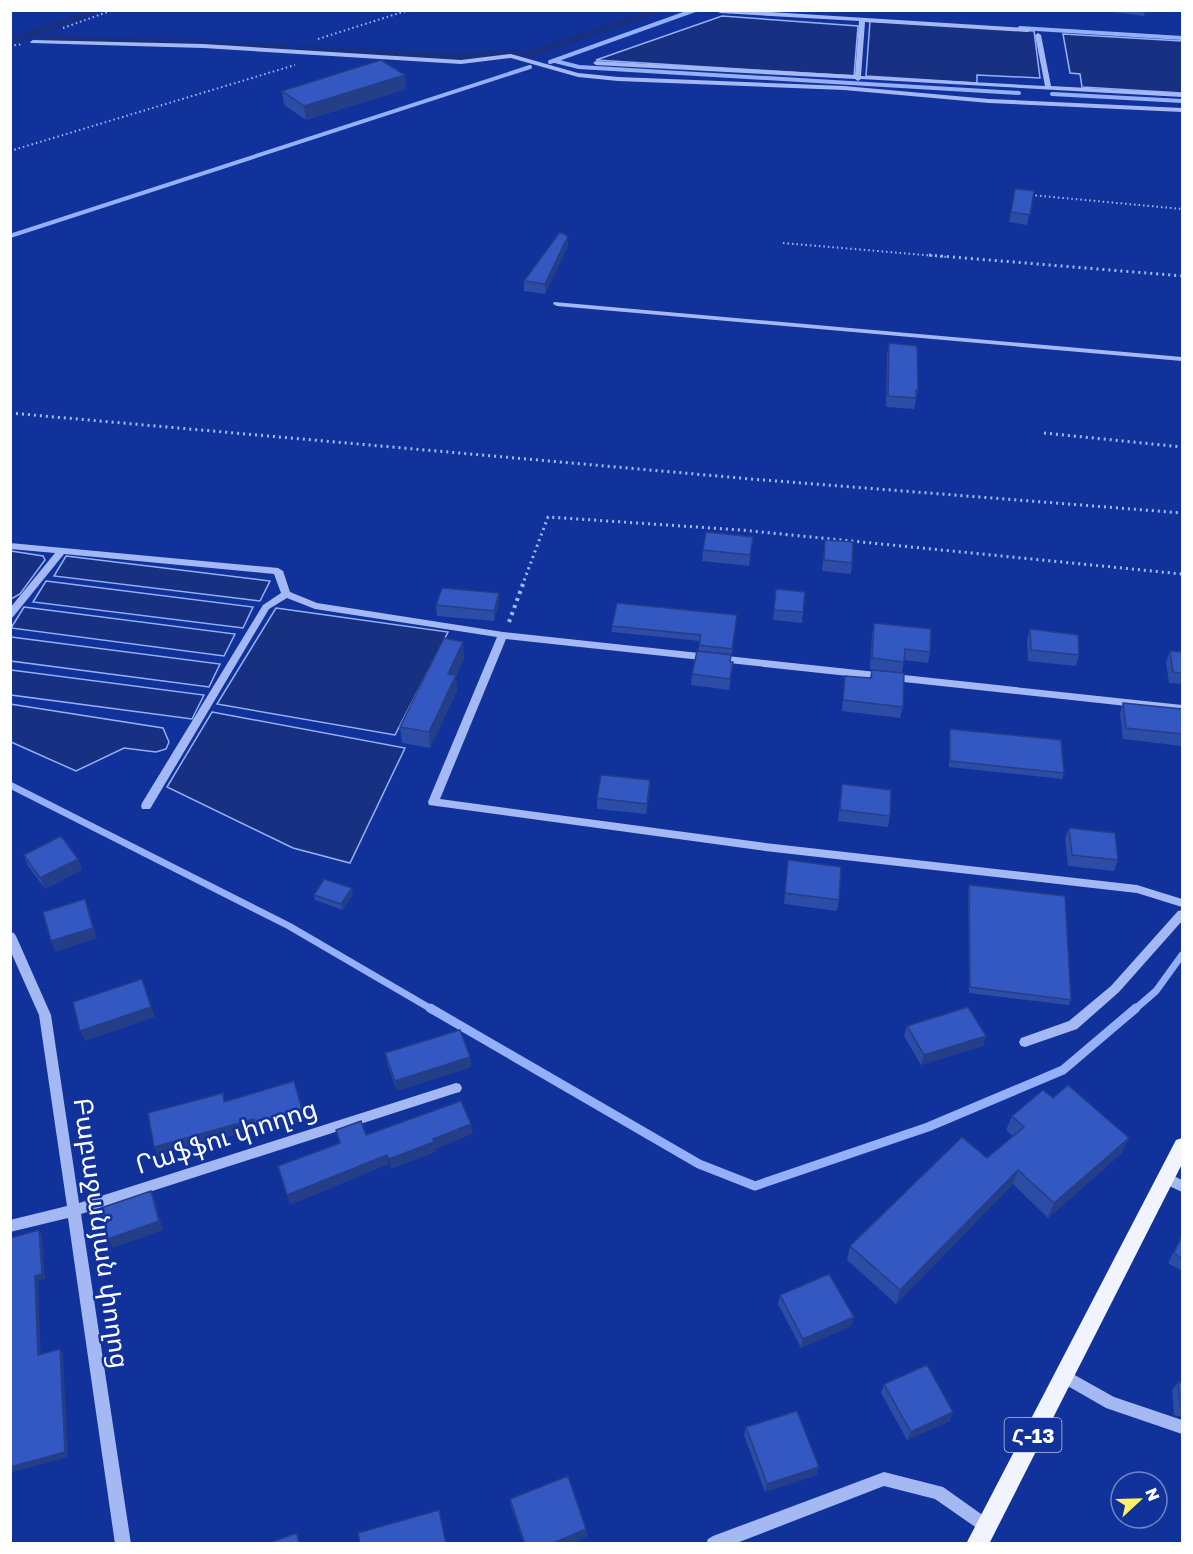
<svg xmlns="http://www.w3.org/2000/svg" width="1193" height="1554" font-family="'Golos Text','Noto Sans Armenian',sans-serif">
<rect width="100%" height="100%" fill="#11329a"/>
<path fill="#173081" stroke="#95b0f8" stroke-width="1.5" d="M722 16 858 26 854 76 596 60Z
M870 21 1034 31 1040 78 977 75V83L866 76Z
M1063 34 1182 41V93L1082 87 1080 74 1070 73Z
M11 551 43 556 45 560 20 594 11 599Z
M66 556 270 581 260 601 54 576Z
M46 581 253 607 243 628 33 602Z
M24 607 235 634 224 656 11 628Z
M276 608 448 632 395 735 217 704Z
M11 637 220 664 209 687 11 661Z
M11 670 204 695 192 719 11 695Z
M10 704 163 728 169 742 166 749 156 752 124 748 76 771 11 742Z
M212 712 405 748 350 863 293 848 167 787Z"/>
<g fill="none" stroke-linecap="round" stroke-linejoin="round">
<path stroke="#95b0f8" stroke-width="4" d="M1020 28 1182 38
M555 61 579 67 1019 93
M550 62 695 10
M1052 94 1182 101
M10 236 530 67"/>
<path stroke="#95b0f8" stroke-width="7" d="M10 785 289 926 433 1010
M1134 1010 1156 991 1182 955"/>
<path stroke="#95b0f8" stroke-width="9" d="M430 1008 699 1164 755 1186 928 1127 1063 1070 1136 1008"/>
<path fill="#173081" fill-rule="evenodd" d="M88 10H107L10 46V38Z
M649 10H669L527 59 521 56C450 69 372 57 300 53L294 49 300 45C373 49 446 55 519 49L524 52Z
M46 34 284 44 290 48 284 52 42 41 40 38Z"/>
<path stroke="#a4b9f4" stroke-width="2" stroke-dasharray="1.5 3" stroke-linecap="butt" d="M63 28 113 10
M318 39 409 10
M10 46 23 44
M10 151 295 65
M1031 195 1182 209
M783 243 948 257"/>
<path stroke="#a4b9f4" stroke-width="3" stroke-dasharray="2 4" stroke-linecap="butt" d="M929 255 1182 276
M10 413 751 479 1182 513
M1044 433 1182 447
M522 586 548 517 741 530 1182 574"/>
<path stroke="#a4b9f4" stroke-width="4" stroke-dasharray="3 4.5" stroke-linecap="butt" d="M509 622 523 584"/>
<path fill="#a4b9f4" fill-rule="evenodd" d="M740 10 1028 28 1031 30 1028 32 865 22 861 76 1045 86 1035 35 1038 33 1041 35 1051 86 1182 93V97L861 79 858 81 855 79 596 65 593 63 596 61 855 75 859 21 720 13 717 11Z
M33 40 203 44 461 60 511 54 578 73 618 77 844 86 989 99 1182 108V112L989 103 844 90 618 81 578 77 511 58 461 64 203 48 31 43 30 42Z
M554 302 1182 357V361L557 306 553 304Z
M10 543 278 568 283 571 290 592 317 603 503 632 1182 705V712L506 639 440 799 765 843 1137 885 1182 899V907L1137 893 765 851 429 805 428 802 497 637 315 609 287 598 269 609 150 809H142L141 806 142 803 263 605 281 593 274 574 64 554 13 617 10 618V608L55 553 10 549Z
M1182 910V921L1119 992 1077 1029 1025 1047 1021 1046 1019 1042 1021 1038 1069 1021 1111 986 1178 911Z
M10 932 14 933 16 936 51 1015 79 1203 456 1083 460 1084 462 1088 460 1092 456 1093 81 1214 131 1544H115L68 1218 10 1232V1220L67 1206 39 1015 10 950Z
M1166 1172 1182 1180V1192L1161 1182 1159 1178 1161 1174Z
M1064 1369 1114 1397 1182 1420V1434L1106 1408 1059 1381 1057 1376 1059 1371Z
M884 1472 943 1487 991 1521 994 1526 991 1531 986 1534 981 1531 935 1499 884 1486 734 1544H706L708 1539 713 1536Z"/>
<path fill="#f1f4ff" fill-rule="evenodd" d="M1182 1138V1164L989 1544H966L1176 1140Z"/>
</g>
<path fill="#2d4ca6" d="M1099 10H1145L1144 16Z
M406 89 306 120 284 105 282 91Z
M1015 189 1034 191 1027 225 1009 222Z
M568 246 545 294 524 291V281Z
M889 343 918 390 914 409 886 407 887 354Z
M753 537 749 566 702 561 703 550Z
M825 540 852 563 851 574 822 571Z
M776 589 805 592 802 623 773 620Z
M499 604 494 621 437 616 436 605Z
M737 615 732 654 698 651 700 641 612 632V626Z
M874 623 930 652 928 663 904 660 902 673 870 669 872 634Z
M1030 629 1079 655 1076 666 1028 661 1027 640Z
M1170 651 1182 652V684L1169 683 1166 662Z
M464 658 456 677 457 691 430 748 402 743 400 727Z
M733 662 729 690 691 685 692 674Z
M872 670 903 707 900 718 842 711 845 676 870 678Z
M1123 703 1182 709V746L1123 739 1120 714Z
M950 729 1064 773 1062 779 949 767V734Z
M650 780V791L646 814 597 809V798Z
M842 784 890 816 888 827 838 821Z
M1069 828 1118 860 1114 871 1068 866 1065 838Z
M24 855 78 859 82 870 45 889 28 866Z
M788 860 839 900 837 911 784 904Z
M969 885 1071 1000 1069 1005 969 993 968 890Z
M353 894 343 910 315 900 314 895Z
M907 1026 986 1036 983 1046 921 1065 904 1036Z
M385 1053 470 1057 471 1067 397 1091 387 1063Z
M1053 1098 1129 1138 1122 1153 1048 1218 1013 1184 896 1304 847 1260 850 1246 987 1158 1013 1136 1006 1130 1012 1116Z
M1182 1235V1271L1168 1263Z
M780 1295 851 1326 801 1348 778 1304Z
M1178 1382 1182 1383V1417L1174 1415 1172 1390Z
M884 1384 950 1421 907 1440 881 1393Z
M746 1427 819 1467 817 1475 765 1492 744 1435Z
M510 1499 586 1529 587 1537 570 1544H524L511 1506Z"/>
<path fill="#243e87" d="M405 75 406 89 306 120 304 106Z
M568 236V246L545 294V284Z
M499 593V604L494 621V611Z
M463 642 464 658 456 677 457 691 430 748 429 732 448 674Z
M650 780V791L646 814 647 804Z
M78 859 82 870 45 889 40 878Z
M352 888 353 894 343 910 341 904Z
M85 899 89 910 97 938 55 952 51 941Z
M142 979 155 1017 85 1041 80 1031Z
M986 1036 983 1046 921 1065 924 1055Z
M470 1057 471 1067 397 1091 395 1081Z
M302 1109 304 1119 258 1133 257 1129 158 1157 154 1147 254 1119Z
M471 1124 473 1134 435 1149 436 1152 391 1169 389 1159 433 1139Z
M1129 1138 1122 1153 1048 1218 1054 1203Z
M387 1155 389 1164 290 1205 287 1195Z
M1018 1170 1013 1184 896 1304 900 1290Z
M151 1191 155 1200 163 1230 113 1248 108 1239Z
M39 1230 42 1235 45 1279 38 1281 41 1359 38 1355 35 1276Z
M854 1317 851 1326 801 1348 803 1339Z
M60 1349 63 1354 68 1457 10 1473V1467Z
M953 1412 950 1421 907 1440 911 1432Z
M819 1467 817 1475 765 1492 767 1484Z
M586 1529 587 1537 570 1544H551Z"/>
<path fill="#3458c1" stroke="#243e87" stroke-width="1.5" d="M381 60 405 75 304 106 282 91Z
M1015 189 1034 191 1030 215 1011 212Z
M560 232 568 236 545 284 524 281Z
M889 343 917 346 918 390H916V398L888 396Z
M706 532 753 537 750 555 703 550Z
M825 540 853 542 852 563 824 560Z
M442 588 499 593 494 611 436 605Z
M776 589 805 592 803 612 774 610Z
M617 603 737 615 732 649 699 645 701 635 612 626Z
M874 623 931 629 930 652 905 649 904 662 872 658Z
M1030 629 1078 635 1079 655 1031 650Z
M444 638 463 642 448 674 456 675 429 732 400 727Z
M697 651 731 655 730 662H733L730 679 692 674Z
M1170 651 1182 652V673L1173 672Z
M872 670 904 673 903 707 843 700 845 676 871 678Z
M1123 703 1182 709V734L1126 728Z
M950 729 1061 740 1064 773 950 761Z
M601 775 650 780 647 804 597 798Z
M842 784 891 790 890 816 840 810Z
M1069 828 1115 833 1118 860 1072 855Z
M61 836 78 859 40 878 24 855Z
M788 860 841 867 839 900 785 893Z
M324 879 352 888 341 904 314 895Z
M969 885 1065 896 1071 1000 970 987Z
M85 899 93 928 51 941 43 912Z
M142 979 151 1007 80 1031 73 1002Z
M968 1007 986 1036 924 1055 907 1026Z
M460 1030 470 1057 395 1081 385 1053Z
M294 1081 302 1109 255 1123 254 1119 154 1147 148 1113 223 1093 224 1102Z
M1068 1085 1129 1138 1054 1203 1018 1170 900 1290 850 1246 962 1137 987 1158 1024 1127 1012 1116 1043 1090 1053 1098Z
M461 1101 471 1124 433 1139 434 1142 389 1159 387 1155 287 1195 278 1166 340 1143 336 1130 361 1121 366 1135Z
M151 1191 159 1221 108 1239 101 1208Z
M39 1230 42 1274 35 1276 38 1355 60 1349 65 1452 10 1467V1238Z
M1182 1236V1259L1174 1253Z
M829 1274 854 1317 803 1339 780 1295Z
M927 1365 953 1412 911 1432 884 1384Z
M1178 1382 1182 1383V1407L1180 1406Z
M797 1411 819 1467 767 1484 746 1427Z
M568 1476 586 1529 551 1544H525L510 1499Z
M439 1510 446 1544H360L358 1533Z
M297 1533 299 1544H266Z"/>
<g text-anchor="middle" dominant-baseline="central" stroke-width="5" stroke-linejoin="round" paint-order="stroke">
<rect fill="#11329a" stroke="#b8c2e1" stroke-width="1.5" x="1004.5" y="1418" width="57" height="34" rx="4.5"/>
<g font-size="20" font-weight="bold" fill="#fff">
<text x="1033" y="1435">Հ-13</text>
</g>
<g font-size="26" fill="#fff" stroke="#11329a">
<text transform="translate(226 1136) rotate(-18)">Րաֆֆու փողոց</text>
<text transform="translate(102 1233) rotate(82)">Բաբաջանյան փողոց</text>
</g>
</g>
<rect width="1193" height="1554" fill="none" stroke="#ffffff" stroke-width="24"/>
<g transform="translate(1139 1500) rotate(68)"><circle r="28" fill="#11329a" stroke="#7084c2" stroke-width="1.5"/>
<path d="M0-4.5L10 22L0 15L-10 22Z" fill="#fff067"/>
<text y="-9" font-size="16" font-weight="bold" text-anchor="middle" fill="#ffffff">N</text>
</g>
</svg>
